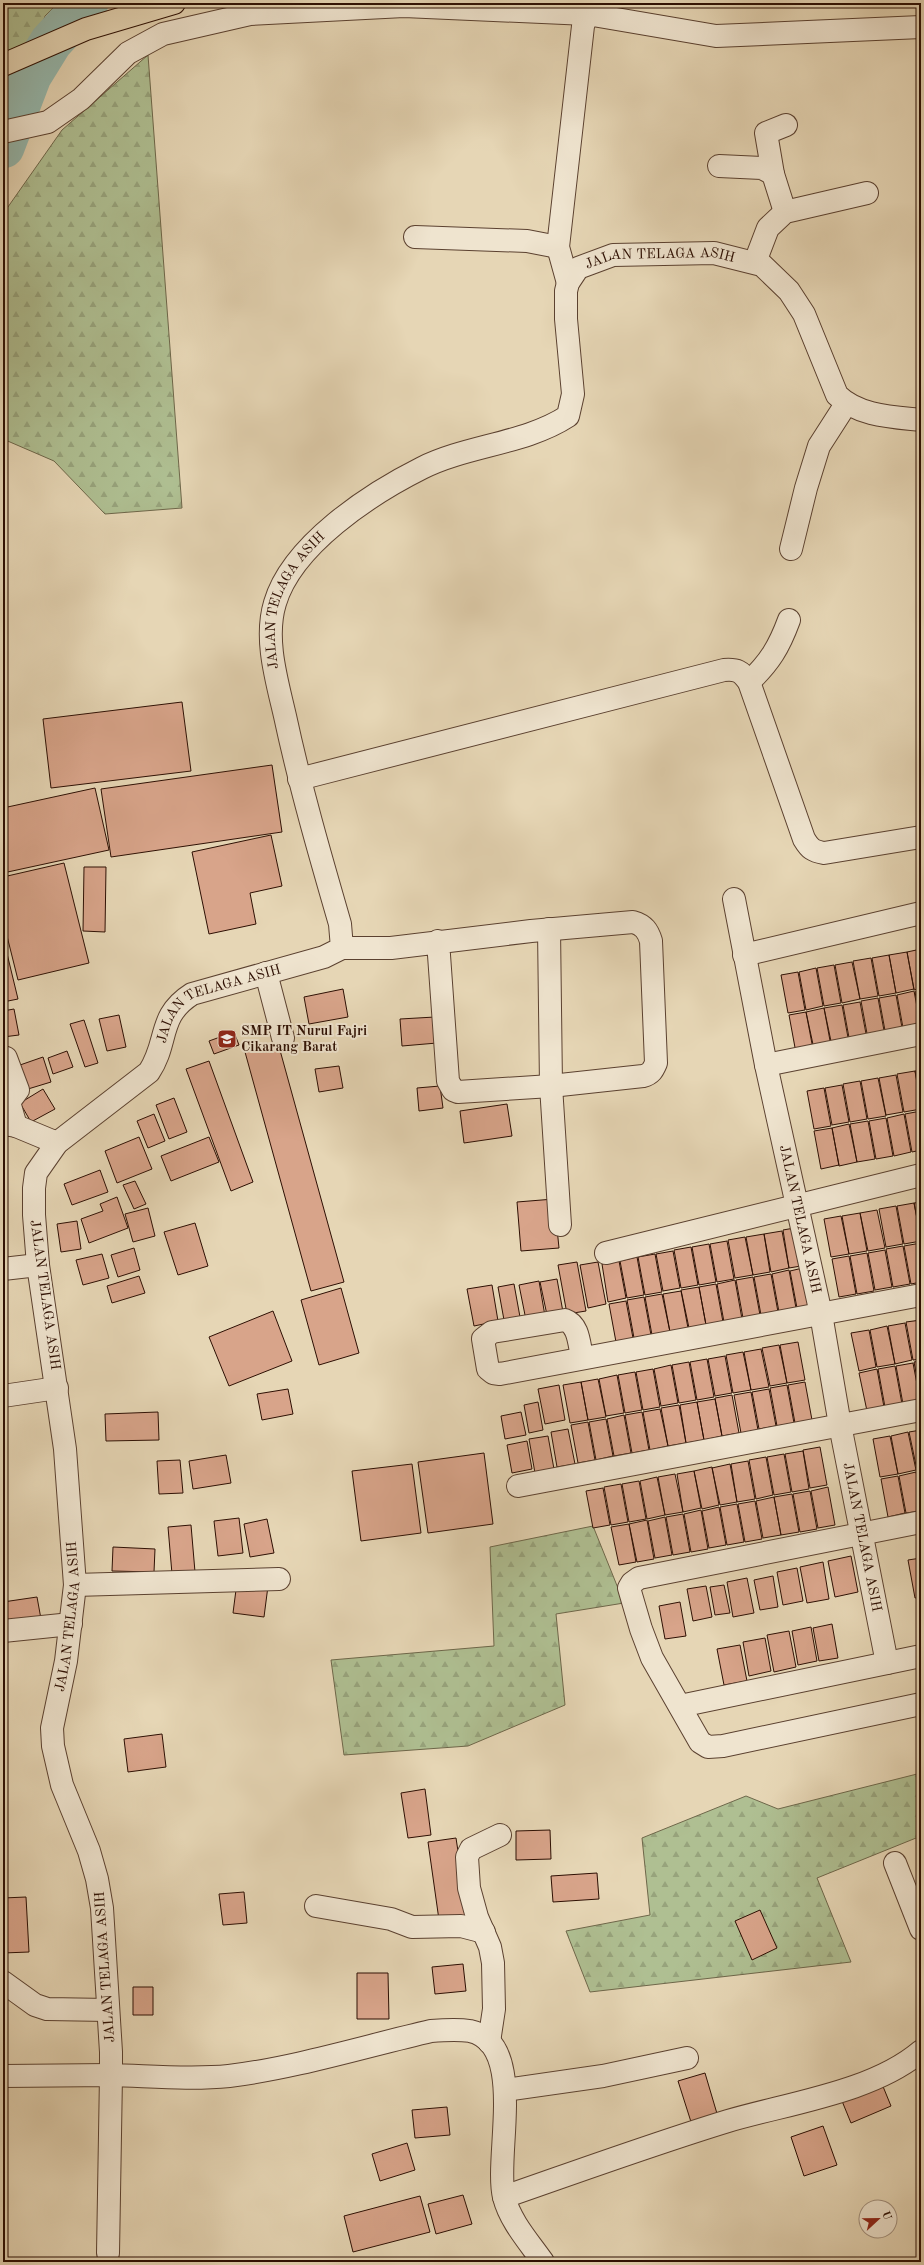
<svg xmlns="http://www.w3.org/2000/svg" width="924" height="2265" font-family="'Old Standard TT',serif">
<defs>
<pattern id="forest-firs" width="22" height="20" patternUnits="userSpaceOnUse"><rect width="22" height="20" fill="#afbf92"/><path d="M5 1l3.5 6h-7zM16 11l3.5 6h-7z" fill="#97a37c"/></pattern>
</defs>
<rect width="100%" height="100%" fill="#e6d6b5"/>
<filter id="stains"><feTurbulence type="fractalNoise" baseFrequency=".005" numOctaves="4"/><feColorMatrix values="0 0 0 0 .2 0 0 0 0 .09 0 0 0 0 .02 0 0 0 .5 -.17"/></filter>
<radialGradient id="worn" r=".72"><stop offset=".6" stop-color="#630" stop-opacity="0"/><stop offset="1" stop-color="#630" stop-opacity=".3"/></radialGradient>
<path fill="url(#forest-firs)" stroke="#6e674a" d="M3 3H58L45 16 16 108 3 76Z
M148 55 182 508 105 514 54 461 3 439V214L62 130Z
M593 1526 624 1603 556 1614 565 1705 468 1746 344 1755 331 1660 494 1646 490 1547Z
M921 1773V1836L817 1878 851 1962 590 1992 566 1931 650 1915 642 1838 746 1796 778 1809Z"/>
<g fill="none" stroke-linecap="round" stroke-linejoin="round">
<path stroke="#96b9ae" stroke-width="43" d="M3 147 30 76 51 42 87 3"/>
</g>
<path fill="#d8a48a" stroke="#2d0f03" d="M182 702 191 771 51 788 43 719Z
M272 765 282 832 111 857 101 789Z
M95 788 109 850 3 873V808Z
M271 835 282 886 250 893 256 924 209 934 192 852Z
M64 863 89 963 18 980 3 920V877Z
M84 867H106L105 932 83 931Z
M3 937 18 999 3 1002Z
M921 949V988L914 990 907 952Z
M907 952 914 989 896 993 889 955Z
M889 955 896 993 879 996 872 958Z
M871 958 878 996 860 999 853 961Z
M852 962 860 999 842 1003 835 965Z
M834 965 841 1003 824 1006 817 968Z
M816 968 823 1006 806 1010 799 972Z
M798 972 805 1010 788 1013 781 975Z
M343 989 348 1017 309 1024 304 997Z
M921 990V1024L915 992Z
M914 991 921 1028 904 1033 897 995Z
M896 995 903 1033 886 1036 879 998Z
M878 998 885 1036 868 1039 861 1001Z
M860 1002 867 1039 850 1043 843 1005Z
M842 1005 849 1043 832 1046 824 1008Z
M824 1008 831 1046 814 1049 806 1012Z
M14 1009 19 1035 3 1037V1011Z
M806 1012 813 1049 796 1053 789 1015Z
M119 1015 126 1047 107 1051 99 1019Z
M435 1017 437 1043 402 1046 400 1019Z
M84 1020 98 1063 85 1067 70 1024Z
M234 1032 239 1045 214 1054 209 1041Z
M278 1043 344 1282 311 1291 245 1052Z
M67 1051 73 1067 53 1074 48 1058Z
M43 1057 51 1082 28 1089 20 1065Z
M209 1061 253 1182 231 1191 186 1069Z
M339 1066 343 1088 319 1092 315 1069Z
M921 1070V1101L915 1071Z
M915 1071 921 1109 904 1112 897 1074Z
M896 1075 903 1112 886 1115 879 1078Z
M878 1078 886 1116 868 1119 861 1081Z
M860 1081 867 1119 850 1122 843 1084Z
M842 1085 849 1122 832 1125 825 1088Z
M440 1086 443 1108 419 1111 417 1088Z
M824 1088 831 1126 814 1129 807 1091Z
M43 1089 55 1109 31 1122 20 1103Z
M174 1098 187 1132 169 1139 156 1105Z
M507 1104 512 1136 464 1143 460 1111Z
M921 1111V1150L912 1152 905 1114Z
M154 1114 165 1141 148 1148 137 1121Z
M904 1114 911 1152 894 1156 887 1118Z
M886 1118 893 1156 876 1159 869 1121Z
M868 1121 875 1159 857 1162 850 1124Z
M849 1124 857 1162 839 1166 832 1128Z
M832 1128 839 1165 821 1169 814 1131Z
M139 1137 152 1169 117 1183 105 1151Z
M209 1137 219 1162 171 1181 161 1156Z
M100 1170 108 1192 72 1205 64 1184Z
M135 1181 146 1204 134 1209 123 1185Z
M117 1197 128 1228 89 1243 81 1219 103 1211 100 1204Z
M554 1199 559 1248 521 1251 517 1202Z
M921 1202V1238L914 1203Z
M914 1203 921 1241 904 1244 897 1206Z
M896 1206 903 1244 886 1247 879 1209Z
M148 1208 155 1236 133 1242 125 1214Z
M877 1210 885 1248 868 1251 860 1213Z
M860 1213 867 1251 849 1254 842 1216Z
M841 1216 849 1254 831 1257 824 1219Z
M77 1221 81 1249 61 1252 57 1224Z
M195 1223 208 1266 178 1275 164 1232Z
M800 1227 807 1265 789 1268 783 1230Z
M782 1231 789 1268 771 1272 764 1234Z
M764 1234 770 1272 753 1275 746 1237Z
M745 1237 753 1275 735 1278 728 1240Z
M727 1241 734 1279 717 1282 710 1244Z
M921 1243V1282L911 1284 904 1246Z
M709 1244 716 1282 699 1285 692 1247Z
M903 1246 910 1284 893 1287 886 1249Z
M691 1247 698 1285 681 1288 674 1250Z
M134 1248 140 1270 118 1277 111 1255Z
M885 1250 892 1287 875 1290 868 1253Z
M673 1251 680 1288 663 1291 656 1254Z
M867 1253 874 1291 857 1294 850 1256Z
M102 1254 109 1278 83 1285 76 1260Z
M655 1254 662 1292 645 1295 638 1257Z
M849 1256 856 1294 839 1297 832 1259Z
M637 1257 644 1295 627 1298 620 1261Z
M619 1261 626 1298 608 1302 602 1264Z
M577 1262 586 1311 567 1314 558 1265Z
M598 1262 606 1304 588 1308 580 1265Z
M807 1267 814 1305 797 1308 790 1271Z
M789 1270 796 1308 779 1312 772 1274Z
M771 1274 778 1312 761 1315 754 1277Z
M139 1276 145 1293 112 1303 107 1286Z
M753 1277 760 1315 743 1318 736 1280Z
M557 1279 563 1312 547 1315 540 1282Z
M735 1280 742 1319 724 1322 717 1284Z
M539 1281 545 1316 526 1320 519 1285Z
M514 1284 520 1317 504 1320 498 1287Z
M716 1284 723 1322 706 1325 699 1287Z
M492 1285 498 1321 474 1326 467 1289Z
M699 1287 706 1325 689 1328 681 1290Z
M341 1288 359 1353 319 1365 301 1300Z
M681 1291 688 1328 670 1332 663 1294Z
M662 1294 670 1332 652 1335 645 1297Z
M644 1297 651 1335 634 1338 627 1300Z
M626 1301 633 1338 616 1342 609 1304Z
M273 1311 292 1361 229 1386 209 1337Z
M921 1320V1359L913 1360 906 1322Z
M905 1323 912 1360 895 1364 888 1326Z
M887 1326 895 1364 877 1367 870 1330Z
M869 1330 876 1367 859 1371 851 1333Z
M798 1342 805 1380 787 1383 780 1345Z
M779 1345 787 1383 770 1386 762 1348Z
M761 1349 769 1387 751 1390 744 1352Z
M743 1352 751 1390 733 1393 726 1355Z
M725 1356 732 1393 715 1396 708 1359Z
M707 1359 714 1397 697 1400 690 1362Z
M921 1361V1400L914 1362Z
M689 1362 696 1400 679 1403 672 1365Z
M913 1363 920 1400 903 1404 896 1366Z
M671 1365 678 1403 661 1406 654 1369Z
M895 1366 902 1404 885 1407 878 1369Z
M653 1369 660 1407 643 1410 636 1372Z
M877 1369 884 1407 867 1411 859 1373Z
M635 1372 642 1410 625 1413 618 1375Z
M617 1375 624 1413 606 1416 599 1379Z
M598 1379 606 1417 588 1420 581 1382Z
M581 1382 588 1420 570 1423 563 1385Z
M805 1382 812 1420 795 1423 788 1385Z
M559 1385 565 1420 545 1424 538 1389Z
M787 1385 794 1423 777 1426 770 1388Z
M288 1389 293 1414 262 1420 257 1394Z
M769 1389 776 1426 759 1429 752 1392Z
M751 1392 758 1430 741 1433 734 1395Z
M732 1395 739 1433 722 1436 715 1398Z
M715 1399 722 1436 704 1440 697 1402Z
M538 1402 543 1430 529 1433 524 1405Z
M697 1402 704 1440 686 1443 680 1405Z
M679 1405 686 1443 668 1446 661 1408Z
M660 1409 668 1446 650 1450 643 1412Z
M158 1412 159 1440 106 1441 105 1414Z
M521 1412 526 1435 505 1439 501 1416Z
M642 1412 649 1450 632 1453 625 1415Z
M624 1415 631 1453 614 1456 607 1419Z
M606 1419 613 1456 596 1460 589 1422Z
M588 1422 595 1460 578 1463 571 1425Z
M568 1429 575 1464 557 1467 551 1432Z
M921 1430V1469L917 1470 909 1432Z
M908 1432 916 1470 898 1474 891 1436Z
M548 1436 554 1469 535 1473 529 1439Z
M890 1436 898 1474 880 1477 873 1439Z
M527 1441 532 1469 512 1473 507 1445Z
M820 1447 827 1485 810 1488 803 1450Z
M803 1451 809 1489 792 1492 785 1454Z
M484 1453 493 1524 428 1533 418 1462Z
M784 1454 791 1492 774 1495 767 1457Z
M226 1455 231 1483 193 1489 189 1461Z
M766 1457 773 1495 756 1499 749 1460Z
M180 1460 183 1493 159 1494 157 1461Z
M748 1461 755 1499 737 1502 731 1464Z
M412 1464 421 1533 361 1541 352 1471Z
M730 1464 737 1502 720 1505 712 1468Z
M712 1467 719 1505 702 1509 694 1471Z
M694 1471 701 1508 683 1512 677 1474Z
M921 1471V1492L917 1472Z
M916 1472 921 1498V1511L906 1513 899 1476Z
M675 1474 683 1512 665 1515 658 1477Z
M898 1476 905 1513 888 1517 881 1479Z
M657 1477 665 1515 647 1519 640 1481Z
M639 1481 646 1519 629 1522 622 1484Z
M621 1484 628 1522 611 1525 604 1487Z
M828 1487 835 1525 818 1528 811 1491Z
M603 1488 610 1525 593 1528 586 1491Z
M810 1491 817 1529 800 1532 793 1494Z
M792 1494 799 1532 781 1535 774 1497Z
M774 1497 781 1535 763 1538 756 1501Z
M755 1501 762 1539 745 1542 738 1504Z
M737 1504 744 1542 727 1545 720 1507Z
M719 1507 726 1545 709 1548 702 1511Z
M701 1510 708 1549 691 1552 684 1514Z
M683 1514 690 1552 673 1555 666 1517Z
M665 1517 672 1555 655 1558 648 1521Z
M239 1518 243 1553 218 1556 214 1521Z
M267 1519 274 1553 250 1557 244 1524Z
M647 1520 654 1559 637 1562 629 1524Z
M629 1524 636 1562 619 1565 611 1527Z
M191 1525 195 1572 172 1574 168 1527Z
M113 1547 155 1549 154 1572 112 1571Z
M851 1556 858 1592 835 1597 828 1561Z
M921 1558V1597L915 1598 908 1560Z
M823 1562 829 1599 807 1603 800 1567Z
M797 1568 803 1601 783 1605 777 1572Z
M773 1576 778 1607 760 1610 754 1580Z
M747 1578 754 1613 733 1617 727 1582Z
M237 1582 268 1586 264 1617 233 1613Z
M724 1585 730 1613 715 1615 710 1587Z
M706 1586 712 1617 693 1621 687 1589Z
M37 1597 41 1619 3 1625V1602Z
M680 1602 686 1636 665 1639 659 1606Z
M832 1624 838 1658 819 1661 813 1628Z
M811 1627 817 1661 798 1665 792 1631Z
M789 1631 796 1667 774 1672 767 1635Z
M765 1638 771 1671 749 1676 743 1642Z
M740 1645 747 1681 724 1685 717 1649Z
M162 1734 166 1767 128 1772 124 1739Z
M425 1789 431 1835 408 1838 401 1793Z
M550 1830 551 1859 516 1860V1831Z
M456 1838 468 1917 439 1920 428 1842Z
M597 1873 599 1899 553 1902 551 1876Z
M244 1892 247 1923 223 1925 219 1894Z
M26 1897 29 1952 3 1953V1898Z
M760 1910 777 1948 752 1960 735 1921Z
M463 1964 466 1991 435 1994 432 1967Z
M357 1973H388L389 2019H357Z
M133 1987H153V2015H133Z
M705 2073 718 2117 692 2125 678 2081Z
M882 2084 891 2106 851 2123 842 2101Z
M447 2107 450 2135 415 2138 412 2110Z
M823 2126 837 2165 804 2176 791 2137Z
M407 2143 415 2170 380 2181 372 2154Z
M463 2195 472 2224 436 2234 428 2204Z
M420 2196 430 2232 353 2252 344 2216Z"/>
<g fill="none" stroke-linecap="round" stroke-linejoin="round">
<g stroke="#5b4130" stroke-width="24">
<g id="minor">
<path d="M3 132 48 122 81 99 128 53 163 34 250 14 404 6 587 14"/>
<path d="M719 166 762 168 773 174 785 212"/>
<path d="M773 174 766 133 786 125"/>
<path d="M415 237 527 241 558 247"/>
<path d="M755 262 768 228 785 212 867 193"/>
<path d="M568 283 558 247 583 26 587 14 716 36 921 27"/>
<path d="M791 549 806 488 819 446 846 404"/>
<path d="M749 682C770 662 779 647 789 620"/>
<path d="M299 779 724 670C737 669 741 671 749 682L804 839C810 849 813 851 824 853L921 837"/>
<path id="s1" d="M734 899 766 1065 821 1314 840 1425 887 1663"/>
<path d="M549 929 551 1086 560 1225"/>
<path d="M342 948H391L531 931 633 922C644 925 648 931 651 941L656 1063C653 1070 651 1074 643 1076L551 1086 458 1092 453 1090 448 1081 438 941"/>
<path d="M744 955 921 913"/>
<path d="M266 973 283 1038"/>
<path d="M3 1057 6 1058 18 1090 9 1102 16 1126"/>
<path d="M766 1065 921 1034"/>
<path d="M3 1124 16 1126 57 1143"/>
<path d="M606 1253 921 1175"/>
<path d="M3 1269 38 1265"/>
<path d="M582 1357C579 1344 579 1325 565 1320L492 1332 483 1339 488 1369 493 1373 500 1374 921 1295"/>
<path d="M3 1396 57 1388"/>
<path d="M518 1486 921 1410"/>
<path d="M921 1522 639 1578 632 1583 629 1588 641 1629 652 1658 700 1742 708 1747 723 1746 921 1704"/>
<path d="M75 1585 279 1579"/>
<path d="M3 1631 71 1624"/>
<path d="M680 1706 921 1656"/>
<path d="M895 1863 921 1929"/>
<path d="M316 1906 391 1919 412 1927 461 1926 484 1932"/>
<path d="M3 1982 35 2005 47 2009 108 2010"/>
<path d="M489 2042 494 2009 493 1963 490 1947 477 1917 469 1888 467 1857 471 1849 500 1835"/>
<path d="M3 2076 111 2075 108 2253"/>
<path d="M506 2090 603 2076 687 2058"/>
<path d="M504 2197C579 2171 653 2144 728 2121 789 2103 873 2092 921 2051"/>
<path id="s2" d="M543 2262C529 2242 510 2221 504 2197 494 2157 528 2043 470 2031 457 2029 444 2030 431 2031 366 2046 295 2068 229 2076 190 2080 150 2076 111 2075V2052L102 1908 97 1879 89 1851 62 1785 53 1746 52 1728 66 1661 75 1585 65 1449 38 1265 34 1215V1188L36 1173 57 1143 149 1072C169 1042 157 1016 192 994L324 957 342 948 340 924C320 855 300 786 285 716 277 681 264 639 275 603 292 545 370 494 422 468 468 445 525 444 568 416L573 394 566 319V291L568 283 578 268 613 255 714 253 762 265 789 291 804 314 837 395C858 416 893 417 921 420"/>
</g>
</g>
<g stroke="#2d0f03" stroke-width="24">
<path id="highway" d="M3 65 86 29 174 3"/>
</g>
<use href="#minor" stroke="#efe4cf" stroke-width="22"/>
<use href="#highway" stroke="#e6d6b5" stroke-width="22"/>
</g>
<defs>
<g id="school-square" transform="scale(1)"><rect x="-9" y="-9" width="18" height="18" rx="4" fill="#8f2418" stroke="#efe4cf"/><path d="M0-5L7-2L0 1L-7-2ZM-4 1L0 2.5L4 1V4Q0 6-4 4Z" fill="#fff"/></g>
</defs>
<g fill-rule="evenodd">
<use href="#school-square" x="227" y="1039"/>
</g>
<g text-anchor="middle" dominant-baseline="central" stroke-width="4" stroke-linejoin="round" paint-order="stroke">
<g font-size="14" fill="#2d0f03" stroke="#efe4cf">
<text stroke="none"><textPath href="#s2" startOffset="2888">JALAN TELAGA ASIH</textPath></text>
<text stroke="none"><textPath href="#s2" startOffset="2301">JALAN TELAGA ASIH</textPath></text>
<text stroke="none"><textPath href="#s2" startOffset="1797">JALAN TELAGA ASIH</textPath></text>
<text stroke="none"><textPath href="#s1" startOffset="327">JALAN TELAGA ASIH</textPath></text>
<text transform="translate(45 1295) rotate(82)">JALAN TELAGA ASIH</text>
<text stroke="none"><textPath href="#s1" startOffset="651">JALAN TELAGA ASIH</textPath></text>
<text stroke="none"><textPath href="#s2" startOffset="1090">JALAN TELAGA ASIH</textPath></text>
<text transform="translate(105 1967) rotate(-94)">JALAN TELAGA ASIH</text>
</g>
<g font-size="14" font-weight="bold" fill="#2d0f03" stroke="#efe4cf" text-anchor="start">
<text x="241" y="1031">SMP IT Nurul Fajri<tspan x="241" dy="16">Cikarang Barat</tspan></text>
</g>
</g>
<rect width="924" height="2265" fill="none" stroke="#e6d6b5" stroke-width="16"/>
<rect x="4" y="4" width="916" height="2257" fill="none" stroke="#2d0f03" stroke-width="2"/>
<rect x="8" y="8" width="908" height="2249" fill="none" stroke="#2d0f03"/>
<g transform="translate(878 2219) rotate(68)"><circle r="19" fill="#efe4cf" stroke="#a18f7d"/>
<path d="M0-3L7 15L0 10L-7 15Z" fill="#8f2418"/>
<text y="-6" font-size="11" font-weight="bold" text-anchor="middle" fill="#2d0f03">U</text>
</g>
<rect width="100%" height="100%" filter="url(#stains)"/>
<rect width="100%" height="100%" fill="url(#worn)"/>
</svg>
